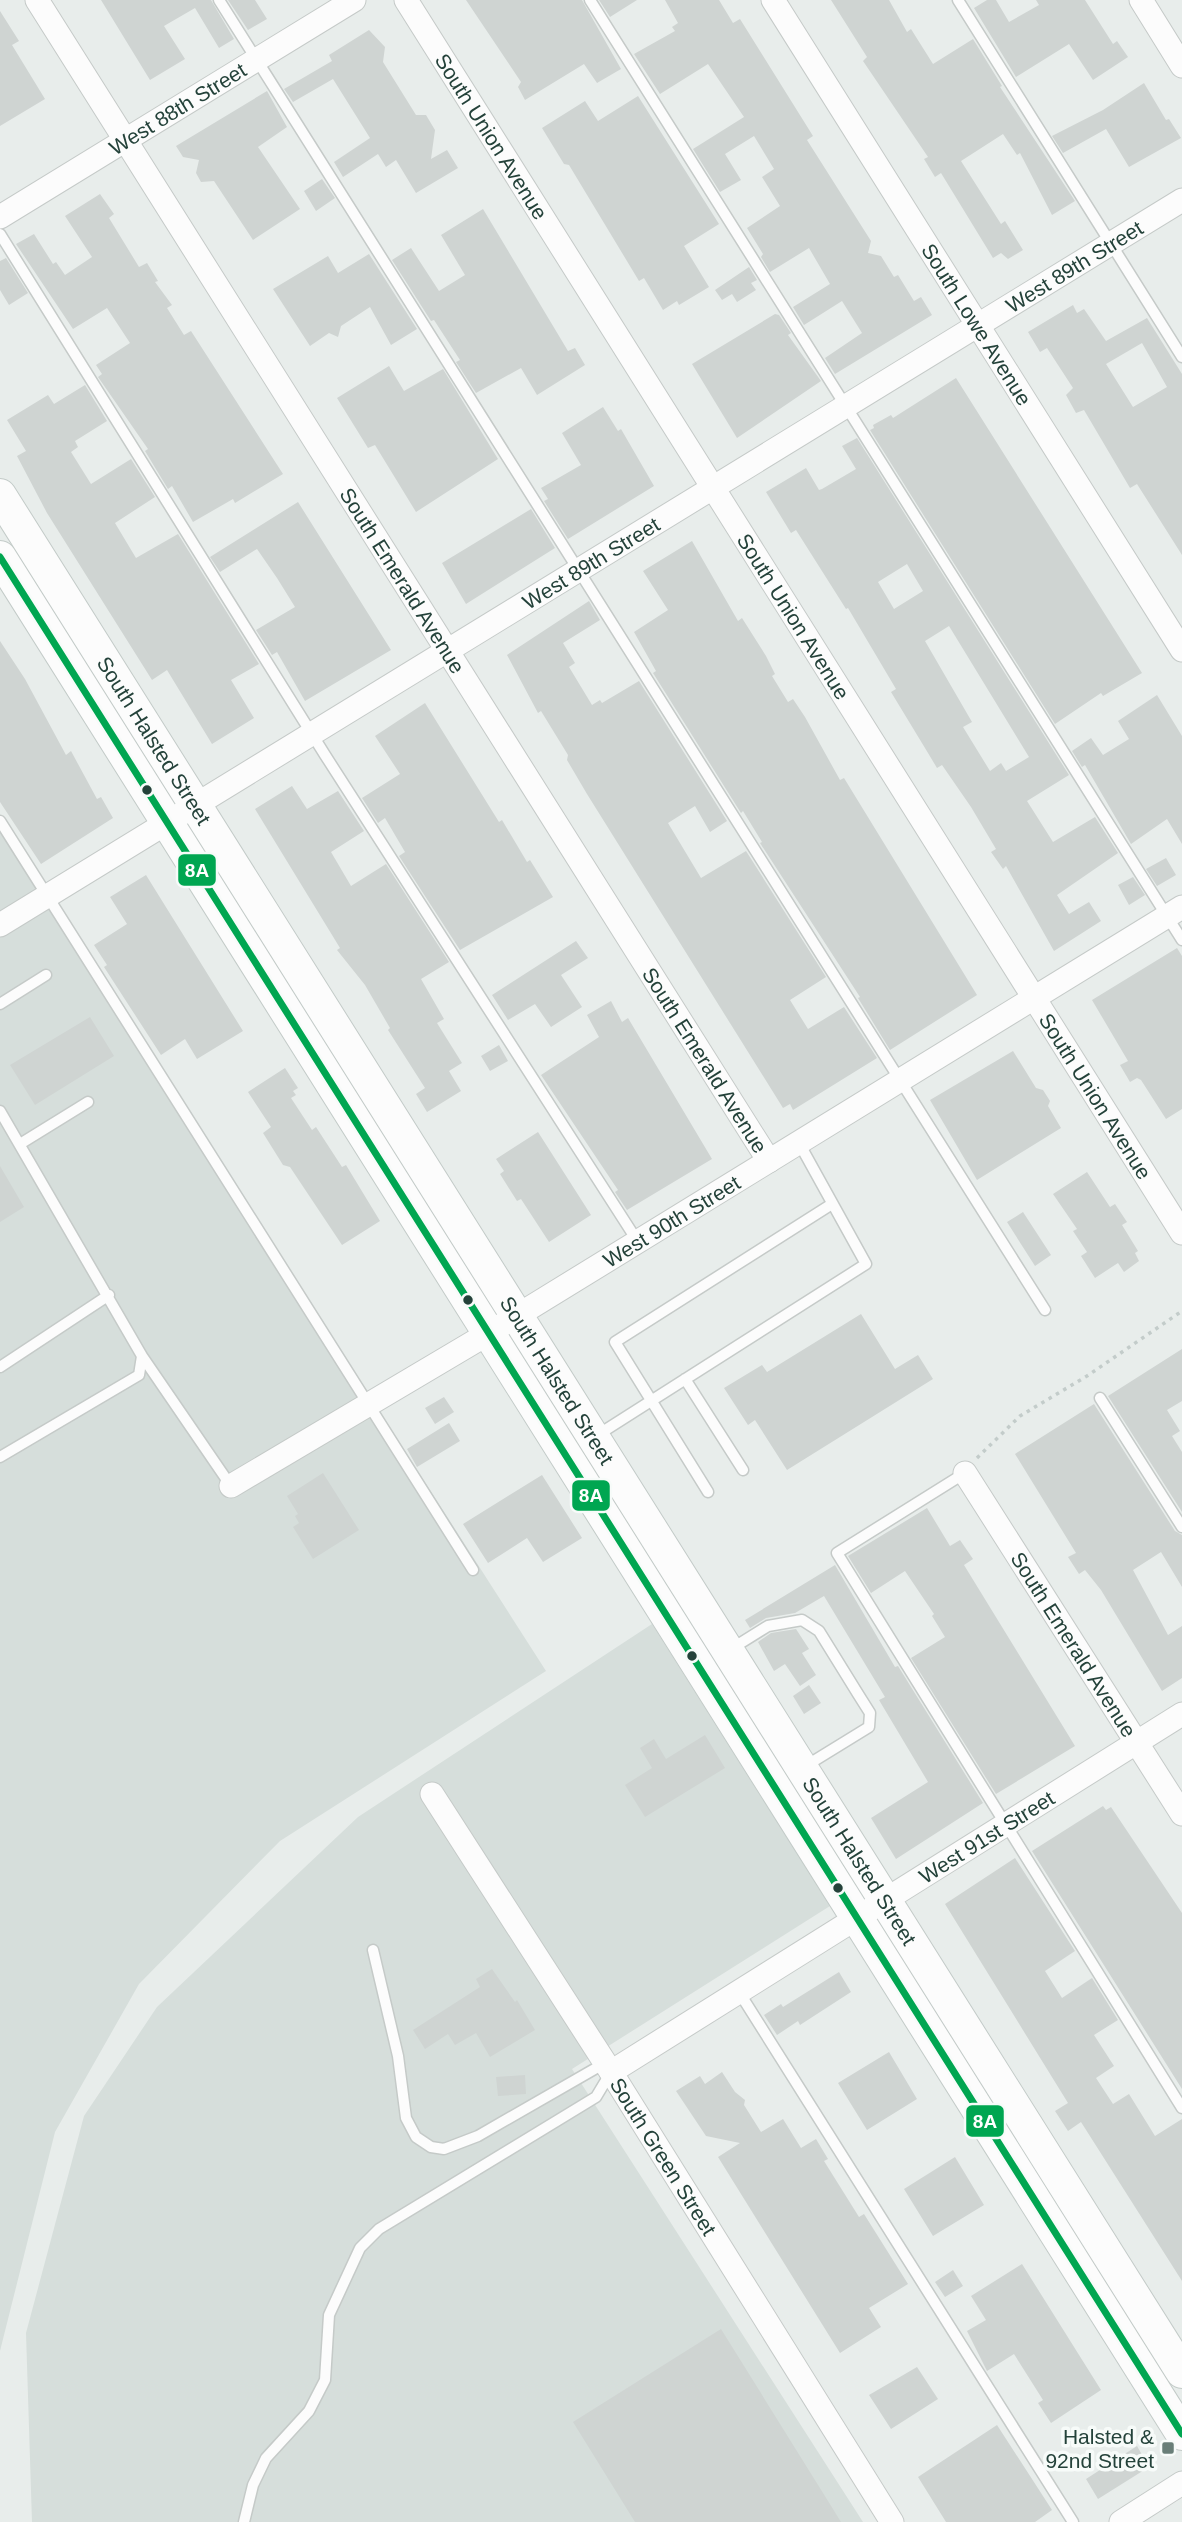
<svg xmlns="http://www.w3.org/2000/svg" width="1182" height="2522" font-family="Arial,sans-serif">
<rect width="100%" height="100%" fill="#e8edeb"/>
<path fill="#d6dedb" d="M0 819 546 1671 280 1841 139 1984 55 2132 0 2351Z
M652 1624 830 1906 572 2069 863 2522H32L26 2333 84 2116 157 2007 358 1817Z"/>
<path fill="#cfd4d2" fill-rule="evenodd" d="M101 0H211L234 39 219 48 195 8 164 26 185 59 150 80Z
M228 0H255L267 19 248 30Z
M466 0H582L621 69 597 83 584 64 525 100 518 87 521 82Z
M599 0H637L610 17Z
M665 0H719L733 23 740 19 813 136 807 140 871 241 868 253 881 256 894 277 898 275 914 301 921 297 932 315 835 374 825 358 862 333 842 301 804 325 793 307 830 284 809 248 770 272 761 257 763 254 747 228 780 206 762 177 774 169 754 136 725 154 741 180 720 192 693 149 744 117 708 64 660 94 634 54 675 31 672 27 678 23Z
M831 0H889L907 32 911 29 933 64 973 39 1002 86 1000 87 1075 201 1052 215 1020 153 1017 155 1003 134 961 161 1001 224 1005 221 1023 250 1008 259 1001 253 993 258 941 173 935 177 924 159 928 157 863 61 867 57Z
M987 0H996L1009 22 1039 5 1036 0H1085L1113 44 1117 41 1128 57 1093 80 1069 44 1016 77 974 8Z
M0 11 19 41 12 45 45 99 0 126Z
M369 30 385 47 383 62 416 115H426L435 130 431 159 447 150 458 168 416 193 396 160 386 167 378 154 343 177 334 162 370 138 333 79 293 102 284 89 332 61 329 55Z
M1144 83 1166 120 1169 119 1181 138 1129 167 1106 129 1063 153 1052 136 1103 110Z
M267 91 287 127 258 147 300 209 253 240 214 181 201 182 196 173 199 160 183 157 176 146Z
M638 96 719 224 684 246 709 287 679 305 677 301 663 310 644 278 639 281 569 165 564 164 542 128 585 101 598 121Z
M322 179 335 198 316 211 304 191Z
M100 194 114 214 109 218 139 267 147 263 158 281 155 282 172 305 167 308 184 335 191 331 283 474 235 503 233 499 193 522 172 486 168 489 145 451 148 449 98 377 102 374 96 365 130 343 107 308 73 329 16 244 34 234 53 264 56 262 65 275 92 257 65 216Z
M483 209 568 351 575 348 585 365 537 395 521 368 476 393 456 362 460 360 434 320 431 321 392 260 411 248 439 291 465 275 441 235Z
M369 254 417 329 391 345 370 307 341 326 338 337 329 333 310 346 273 289 328 256 338 273Z
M6 258 28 293 9 305 0 290V261Z
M749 267 757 280 751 283 756 290 737 302 732 294 722 300 715 290Z
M1073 305 1077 313 1084 309 1106 341 1147 318 1182 374V555L1137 484 1130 488 1084 410 1076 413 1066 395 1073 388 1047 348 1040 352 1028 332ZM1142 343 1167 387 1133 407 1106 364Z
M775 314 779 315 791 333 788 335 821 381 737 438 692 364Z
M389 366 404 391 443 369 498 459 416 512 375 445 368 448 337 398Z
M956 378 1142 673 1103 696 1101 693 1055 724 870 430 874 428 873 425 891 415 893 418Z
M85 385 107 421 75 441 78 447 71 452 91 484 131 459 155 497 115 523 136 558 178 534 259 664 231 680 254 718 212 744 167 670 152 680 47 513 17 456 26 451 7 420 48 395 54 404Z
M603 407 618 431 621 429 654 486 568 539 544 501 548 499 541 488 581 465 562 433Z
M857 438 1069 775 1027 801 1053 842 1095 817 1118 853 1057 895 1069 914 1089 902 1101 921 1054 951 1006 866 1003 869 991 852 996 849 971 807 942 765 937 768 928 753 891 692 896 689 848 608 846 609 796 530 791 533 766 492 806 468 819 490 822 489 856 469 842 446ZM907 564 923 591 894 609 878 582ZM949 626 1029 757 1006 771 1001 763 990 771 963 727 972 722 925 641Z
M298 502 391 650 305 701 277 652 272 655 256 630 295 607 277 578 257 549 220 572 210 557Z
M531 509 555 548 466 604 442 563Z
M692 541 738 621 742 618 766 656 775 674 772 676 788 702 793 699 805 717 840 780 844 778 977 995 890 1050 858 998 860 997 760 843 762 842 743 811 741 813 653 673 656 671 634 632 668 610 643 571Z
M589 601 600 620 563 643 575 663 569 667 592 705 600 700 602 703 639 681 727 821 710 832 695 806 668 823 701 878 746 851 826 977 790 1000 808 1029 844 1007 877 1058 793 1110 790 1104 783 1108 587 794 567 760 568 755 541 711 538 713 507 655Z
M0 641 25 679 66 755 71 751 97 799 101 797 113 818 41 864 0 802Z
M1157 695 1182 736V844L1167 819 1131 844 1085 765 1082 767 1072 751 1091 738 1103 755 1129 739 1118 721Z
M425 703 499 822 502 820 527 862 530 860 553 897 460 950 399 856 405 852 385 818 378 823 362 798 400 774 375 736Z
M292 786 307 809 338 791 364 831 331 852 351 886 386 864 449 962 421 979 444 1019 437 1023 462 1063 449 1071 461 1091 427 1112 416 1094 425 1088 388 1030 390 1028 365 985 337 950 340 948 255 809Z
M1166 858 1176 875 1157 886 1146 869Z
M146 875 243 1031 197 1059 185 1039 161 1055 104 967 107 965 94 945 127 924 110 897Z
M1133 877 1145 895 1129 905 1118 885Z
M576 941 588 958 561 975 582 1007 551 1027 535 1004 508 1020 492 995Z
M1177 948 1182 956V1109L1166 1119 1141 1080 1137 1078 1130 1082 1120 1065 1128 1061 1092 1000Z
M611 1001 622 1022 628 1018 712 1159 627 1210 615 1192 618 1190 541 1075 599 1037 587 1015Z
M90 1017 114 1056 35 1105 10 1065Z
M499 1045 508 1061 490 1071 481 1056Z
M1013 1051 1036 1088 1043 1090 1050 1101 1048 1106 1061 1128 977 1180 930 1100Z
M285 1068 298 1088 293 1091 296 1095 291 1098 312 1130 316 1127 342 1167 346 1165 380 1221 342 1245 290 1167 283 1165 263 1133 271 1127 248 1092Z
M538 1132 591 1215 549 1242 521 1199 517 1201 500 1174 504 1171 496 1159Z
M0 1166 24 1207 0 1222Z
M1087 1172 1110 1207 1115 1204 1127 1222 1122 1225 1138 1251 1135 1253 1139 1261 1124 1272 1118 1263 1095 1278 1081 1256 1087 1252 1073 1231 1077 1229 1053 1194Z
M1023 1212 1051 1255 1035 1266 1007 1222Z
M861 1314 895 1369 918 1355 933 1379 787 1470 755 1420 748 1425 724 1388 762 1365 767 1372Z
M1182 1349V1401L1167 1410 1180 1431 1172 1436 1182 1452V1512L1108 1396Z
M444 1397 454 1412 435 1424 425 1408Z
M1094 1404 1175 1531 1182 1535V1587L1161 1552 1133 1570 1168 1635 1182 1626V1678L1162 1691 1101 1590 1085 1570 1079 1574 1068 1557 1076 1553 1015 1454Z
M449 1423 460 1441 417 1467 407 1449Z
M323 1473 359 1530 313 1559 293 1527 299 1523 295 1516 298 1514 287 1496Z
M542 1475 582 1538 543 1562 527 1538 488 1563 463 1524Z
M927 1508 950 1546 960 1540 973 1559 964 1565 1075 1746 996 1794 911 1658 945 1637 932 1616 934 1614 905 1571 871 1593 848 1556Z
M835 1565 895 1667 898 1666 983 1803 896 1859 871 1818 928 1782 879 1700 885 1697 824 1596 795 1613 766 1618 750 1628 745 1620Z
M796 1629 809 1649 802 1653 816 1675 800 1686 785 1664 774 1671 758 1642 771 1633Z
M809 1685 821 1703 804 1714 793 1696Z
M705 1735 725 1768 645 1817 625 1785 652 1768 640 1748 654 1739 666 1759Z
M1103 1806 1106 1810 1111 1807 1182 1913V2089L1032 1851Z
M1015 1858 1075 1951 1045 1971 1062 1998 1092 1978 1118 2020 1094 2035 1114 2066 1096 2078 1113 2104 1129 2094 1155 2136 1182 2119V2281L1081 2122 1068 2131 1055 2111 1068 2103 945 1904Z
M492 1969 515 2002 517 2000 535 2030 490 2057 476 2033 455 2045 448 2034 425 2049 413 2030 480 1987 476 1979Z
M839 1972 851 1992 800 2025 798 2021 777 2035 764 2015 781 2004 783 2007Z
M889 2052 917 2099 867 2130 838 2083Z
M722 2072 735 2092 745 2100 744 2105 761 2132 783 2119 801 2148 816 2139 828 2159 824 2161 859 2217 864 2214 908 2284 869 2308 881 2327 840 2353 718 2157 740 2143 706 2136 676 2091 700 2076 705 2084Z
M525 2075 526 2094 498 2096 496 2077Z
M955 2157 984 2205 933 2236 904 2189Z
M1022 2264 1101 2390 1051 2423 1038 2403 1043 2400 1014 2354 987 2371 967 2331 986 2320 971 2296Z
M953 2270 963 2286 945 2297 935 2282Z
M721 2329 828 2501 841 2522H635L573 2422Z
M917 2367 938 2399 891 2429 869 2395Z
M997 2425 1052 2510 1035 2522H946L918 2477Z
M1137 2446 1149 2467 1098 2499 1086 2479Z"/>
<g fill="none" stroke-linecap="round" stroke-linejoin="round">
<g stroke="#c5cac8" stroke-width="13">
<path id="service" d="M219 0 1045 1310
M590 0 1182 940
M958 0 1182 357
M0 234 325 755 638 1242
M0 821 473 1570
M0 1004 46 975
M0 1111 142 1356 139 1375 0 1457
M20 1144 88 1102
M142 1356 231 1486
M0 1367 109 1295
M685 1379 743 1470
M1100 1398 1182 1527
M596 1436 866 1264 799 1143
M965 1473 837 1553 1182 2108
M708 1492 615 1342 832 1204
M731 1649 768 1626 802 1620 819 1631 858 1694 870 1713 869 1727 804 1767
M373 1950 398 2056 406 2118 416 2137 431 2147 444 2149 478 2136 605 2063
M739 1992 1073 2522
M244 2522 253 2485 266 2458 309 2411 325 2380 329 2315 360 2248 379 2229 596 2097 611 2072"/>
</g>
<g stroke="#c5cac8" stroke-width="25">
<g id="minor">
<path id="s1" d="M37 0 769 1161"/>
<path id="s2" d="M406 0 1182 1233"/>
<path id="s3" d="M773 0 1182 650"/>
<path d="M1141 0 1182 66"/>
<path id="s4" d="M0 217 354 0"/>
<path id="s5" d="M0 925 1182 200"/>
<path id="s6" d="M965 1473 1182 1814"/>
<path id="s7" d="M231 1486 489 1333 1182 907"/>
<path id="s8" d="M432 1794 611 2072 892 2522"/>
<path id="s9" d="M611 2072 1182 1714"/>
<path d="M1121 2522 1182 2483"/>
</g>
</g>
<g stroke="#c3cbc8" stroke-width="34">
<g id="secondary">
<path id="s10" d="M0 495 1182 2372"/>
<path d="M0 557 1182 2434"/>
</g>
</g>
<path stroke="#c3ccca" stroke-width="3.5" stroke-dasharray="3.5 5" stroke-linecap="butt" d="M977 1458 1020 1416 1087 1376 1182 1311"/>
<use href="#service" stroke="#fcfcfc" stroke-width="10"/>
<use href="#minor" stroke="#fcfcfc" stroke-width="23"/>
<use href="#secondary" stroke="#fcfcfc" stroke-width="32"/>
<g stroke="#f7fbf9" stroke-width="12">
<path id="bus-1" d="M0 557 1182 2434"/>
</g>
<use href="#bus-1" stroke="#00a651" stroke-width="7"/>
</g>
<g fill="#24423a" stroke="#f7fbf9" stroke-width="2.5">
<circle cx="147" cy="790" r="6"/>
<circle cx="468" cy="1300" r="6"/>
<circle cx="692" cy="1656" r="6"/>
<circle cx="838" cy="1888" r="6"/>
</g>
<rect fill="#697e78" stroke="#f7fbf9" stroke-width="2.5" x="1161" y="2441" width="14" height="14" rx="3.5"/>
<g text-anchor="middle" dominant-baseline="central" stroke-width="7" stroke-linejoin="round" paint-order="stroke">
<g font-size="21" fill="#24423a" stroke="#f7fbf9">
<text stroke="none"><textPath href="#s4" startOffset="208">West 88th Street</textPath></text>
<text stroke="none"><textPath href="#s2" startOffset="161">South Union Avenue</textPath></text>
<text stroke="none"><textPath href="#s5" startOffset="1260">West 89th Street</textPath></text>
<text stroke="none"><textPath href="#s3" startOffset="383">South Lowe Avenue</textPath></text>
<text stroke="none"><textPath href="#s5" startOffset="693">West 89th Street</textPath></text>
<text stroke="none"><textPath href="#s1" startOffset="686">South Emerald Avenue</textPath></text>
<text stroke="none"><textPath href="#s2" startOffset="728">South Union Avenue</textPath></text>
<text stroke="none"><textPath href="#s10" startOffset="290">South Halsted Street</textPath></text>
<text stroke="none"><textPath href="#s1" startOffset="1253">South Emerald Avenue</textPath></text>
<text stroke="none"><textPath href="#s2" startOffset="1295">South Union Avenue</textPath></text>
<text stroke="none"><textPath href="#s7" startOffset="514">West 90th Street</textPath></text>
<text stroke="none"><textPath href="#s10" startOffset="1046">South Halsted Street</textPath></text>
<text stroke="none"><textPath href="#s6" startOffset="203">South Emerald Avenue</textPath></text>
<text stroke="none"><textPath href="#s9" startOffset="443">West 91st Street</textPath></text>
<text stroke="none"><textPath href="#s10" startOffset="1614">South Halsted Street</textPath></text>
<text stroke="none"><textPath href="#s8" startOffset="430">South Green Street</textPath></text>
</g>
<g font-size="21" fill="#24423a" stroke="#f7fbf9" text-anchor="end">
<text x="1154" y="2436">Halsted &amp;<tspan x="1154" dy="24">92nd Street</tspan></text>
</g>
</g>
<g stroke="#f7fbf9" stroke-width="2.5">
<rect x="177" y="853" width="40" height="34" rx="7" fill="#00a651"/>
<rect x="571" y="1479" width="40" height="33" rx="7" fill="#00a651"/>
<rect x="965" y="2104" width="40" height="34" rx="7" fill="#00a651"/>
</g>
<g font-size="19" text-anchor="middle" font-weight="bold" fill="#fff">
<text x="197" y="877">8A</text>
<text x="591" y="1502">8A</text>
<text x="985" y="2128">8A</text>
</g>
</svg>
